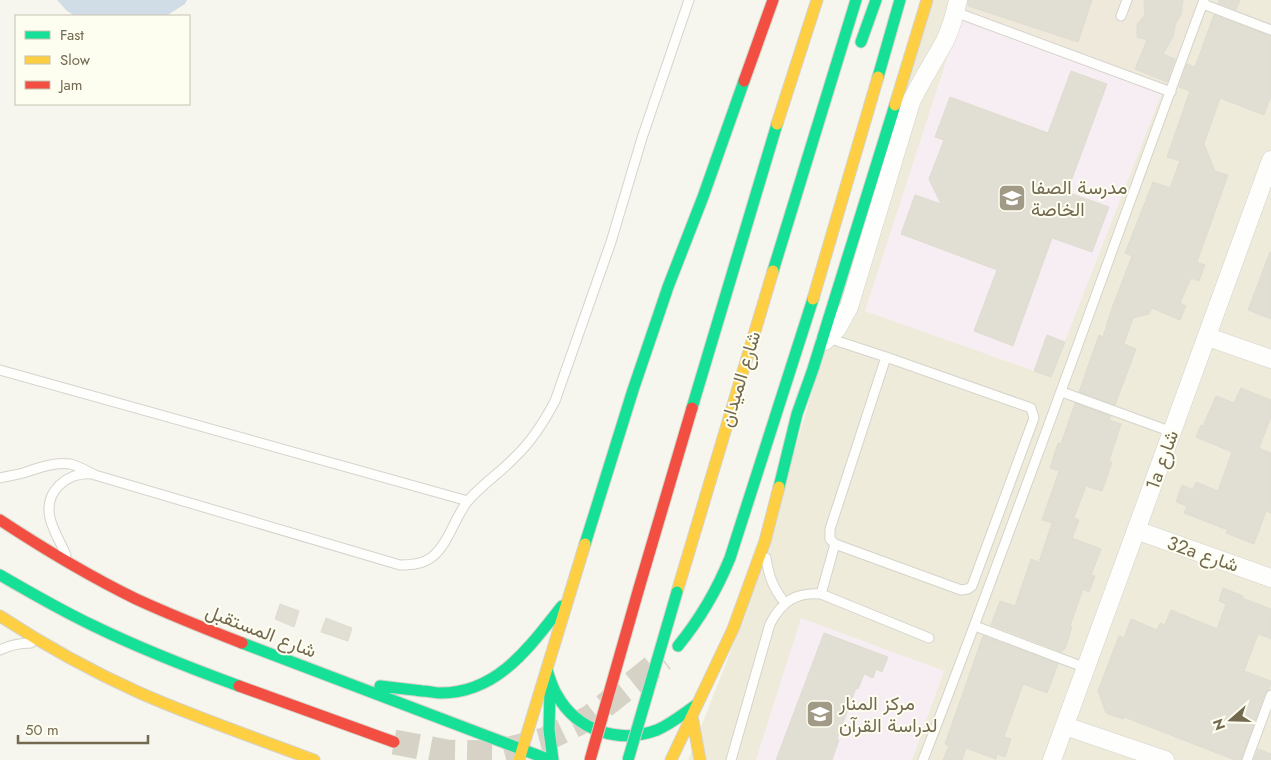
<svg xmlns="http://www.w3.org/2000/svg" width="1271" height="760" font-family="Jost,Vazirmatn,sans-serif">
<rect width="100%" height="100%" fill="#f7f6ee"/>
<path fill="#eeebdb" d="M930 0H1271V760H688L745 615Z"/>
<path fill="#efe9db" d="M966 0H1198L1165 85 963 9Z"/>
<path fill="#f7eef3" d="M963 9 1165 85 1051 377 865 311Z
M801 618 944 671 912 760H756Z"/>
<path fill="#d0dde6" d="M57 0H187L185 4 166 16H75L67 11Z"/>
<path fill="#e1ded3" stroke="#dfdcd1" d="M968 0H1092L1078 42 968 6Z
M1144 0H1183L1181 15 1175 25 1173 37 1163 54 1175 59 1167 82 1135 69 1147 40 1137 37V24L1145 15Z
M1219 0H1240L1236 10 1218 3Z
M1214 15 1271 36V96L1264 115 1220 98 1204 144 1215 171 1228 175 1197 262 1205 265 1199 281 1191 278 1180 303 1186 306 1180 320 1152 308 1149 314 1133 318 1124 344 1136 349 1115 405 1079 392 1099 335 1103 337 1112 308 1132 256 1125 253 1153 182 1170 188 1180 161 1167 157 1190 91 1179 87 1187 64 1195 67Z
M1071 71 1107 84 1067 192 1109 207 1092 252 1052 238 1013 346 974 331 997 270 901 234 915 195 941 204 929 179 944 140 935 137 950 97 1048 133Z
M1270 252H1271V319L1248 310Z
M1047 335 1065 342 1051 377 1034 371Z
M1241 388 1271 400V417L1259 448 1271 453V513L1266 511 1254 544 1226 533 1228 530 1184 513 1187 506 1176 502 1182 485 1193 490 1196 482 1218 491 1232 452 1196 437 1201 425 1203 426 1216 396 1234 403Z
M1075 403 1111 416 1109 420 1121 424 1109 461 1112 462 1102 491 1086 486 1074 518 1079 520 1072 538 1101 549 1091 575 1095 576 1089 592 1083 589 1070 626 1072 627 1065 649H1063L1062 652 991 625 1000 601 1015 606 1031 559 1039 562 1052 523 1042 520 1059 471 1050 468 1058 443 1061 444Z
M1223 588 1243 596 1242 598 1271 609V639L1258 634 1244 671 1271 681V683L1269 689 1265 693 1241 760H1235L1124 717 1123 719 1106 713 1098 691 1119 636 1124 638 1131 619 1157 630 1160 623 1165 625 1171 610 1217 629 1226 604 1219 601Z
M280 604 299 611 294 627 275 619Z
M326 618 352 628 348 641 321 632Z
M824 633 888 657 882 672 876 669 873 678 864 674 858 689 856 688 837 739 839 740 832 760H776Z
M983 636 1058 664 1047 693 1023 684 1004 737 1011 739 1005 757 997 754 996 759 966 748 962 760H943L949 746 945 744Z
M1258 749 1271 754V760H1254Z"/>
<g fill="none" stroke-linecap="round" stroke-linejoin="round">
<path stroke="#d6d3c6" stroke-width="25" stroke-dasharray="25 12" stroke-linecap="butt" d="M394 742 447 752 495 753 544 740 589 718 663 659"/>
<g stroke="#d5d3cb" stroke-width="11">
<path id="lane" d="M1203 4 1271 30
M955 12 1171 92
M1121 16 1127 0
M828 338 886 357 1031 408 1034 418 972 586 968 589 961 590 835 544 830 539V529L886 357
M0 370 468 501
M1062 392 1172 432
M0 478C8 476 16 475 23 473 38 468 53 462 70 464 79 466 87 471 95 475L400 565C412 565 423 564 432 557 449 543 454 519 467 502 480 486 501 472 515 457 532 441 544 422 555 401L611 242 642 138 689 0
M66 555C61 543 53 531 50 518 44 491 67 472 92 474
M766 558C769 577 773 588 785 603
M821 594 835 544
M975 626 1086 668
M0 650C10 645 21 643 31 643
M731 760 770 624C782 601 796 592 821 594L929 638
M923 760C1021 508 1110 253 1204 0
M1247 760 1271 695"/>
</g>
<g stroke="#d5d3cb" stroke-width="19">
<path id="street" d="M1208 337 1271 359
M825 341 837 329 849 307 911 102C921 81 934 61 945 41 951 28 955 14 958 0
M1136 530 1271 578
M1065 726 1165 760
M1052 760C1125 560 1199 360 1271 160"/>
</g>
<g stroke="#d5d3c9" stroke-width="13">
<path id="fast" d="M861 42 876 0
M878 77 900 0
M773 271 856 0
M692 408 777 124
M779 487 797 414 813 369 895 105
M585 544 633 390 668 287 703 197 744 81
M0 575C31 593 62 611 94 626 141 649 190 668 239 686
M242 643 550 760
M678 646C700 619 717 590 730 558L813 299
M547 670C550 679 552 687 557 695 577 731 619 744 657 730 671 724 683 714 696 705
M380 686C394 688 408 689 422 691 429 691 435 693 441 693 498 693 530 646 562 606
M550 688 549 730 553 760"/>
</g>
<g stroke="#d5d3c9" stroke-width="13">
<path id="slow" d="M895 105 927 0
M777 124 817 0
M813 299 878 77
M677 592 773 271
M0 616C44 645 91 671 140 693 197 718 256 738 314 760
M692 716 700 760
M519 760 585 544
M671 760 733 629 765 541 779 487"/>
</g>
<g stroke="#d5d3c9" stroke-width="13">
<path id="jam" d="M744 81 773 0
M0 520C44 549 89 576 136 599 171 615 206 629 242 643
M639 588 692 408
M239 686 394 742"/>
</g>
<use href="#lane" stroke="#fefefc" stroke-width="9"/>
<use href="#street" stroke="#fefefc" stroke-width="18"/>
<use href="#fast" stroke="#16e098" stroke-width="11"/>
<use href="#slow" stroke="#ffcf43" stroke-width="11"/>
<use href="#jam" stroke="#f24e42" stroke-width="11"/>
<g stroke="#d5d2c8" stroke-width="13" stroke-linecap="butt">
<path id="fast-bridge" d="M628 760 677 592"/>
</g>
<g stroke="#d5d2c8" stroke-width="13" stroke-linecap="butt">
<path id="jam-bridge" d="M590 760 639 588"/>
</g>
<use href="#fast-bridge" stroke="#16e098" stroke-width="11"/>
<use href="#jam-bridge" stroke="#f24e42" stroke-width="11"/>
</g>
<defs>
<g id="school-square" transform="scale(1.4375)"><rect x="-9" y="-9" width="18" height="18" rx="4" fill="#a19a87" stroke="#fdfdf0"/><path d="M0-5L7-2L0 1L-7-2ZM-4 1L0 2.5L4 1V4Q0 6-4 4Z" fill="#fff"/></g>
</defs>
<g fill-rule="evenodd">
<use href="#school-square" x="1012" y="198"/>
<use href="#school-square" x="820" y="714"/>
</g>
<g text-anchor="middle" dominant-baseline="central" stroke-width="4" stroke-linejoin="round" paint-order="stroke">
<g font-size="19" fill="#736950" stroke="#fdfdf0" text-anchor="start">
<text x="1031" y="187">مدرسة الصفا<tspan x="1031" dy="22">الخاصة</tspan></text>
<text x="839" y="703">مركز المنار<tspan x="839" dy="22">لدراسة القرآن</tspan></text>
</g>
<g font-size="19" fill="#736950" stroke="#fdfdf0">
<text transform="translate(740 379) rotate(-73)">شارع الميدان</text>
<text transform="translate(1162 460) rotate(-70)">1a شارع</text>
<text transform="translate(1203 554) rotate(19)">32a شارع</text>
<text transform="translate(261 631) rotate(21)">شارع المستقبل</text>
</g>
</g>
<rect x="15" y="15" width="175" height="90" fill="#fdfdf0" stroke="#c6c2b0"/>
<rect x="25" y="31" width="25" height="8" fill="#16e098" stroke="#c6c2b0"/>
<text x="60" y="40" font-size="15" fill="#736950">Fast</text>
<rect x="25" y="56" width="25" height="8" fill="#ffcf43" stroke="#c6c2b0"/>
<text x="60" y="65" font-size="15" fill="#736950">Slow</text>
<rect x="25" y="81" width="25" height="8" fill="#f24e42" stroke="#c6c2b0"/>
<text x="60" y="90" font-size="15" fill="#736950">Jam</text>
<g transform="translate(1231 720) rotate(250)" stroke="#fdfdf0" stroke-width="4" paint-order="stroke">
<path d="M0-4L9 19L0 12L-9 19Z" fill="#736950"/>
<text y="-8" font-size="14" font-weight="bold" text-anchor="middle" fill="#736950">N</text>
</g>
<path d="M18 735v8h130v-8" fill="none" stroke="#736950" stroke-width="2.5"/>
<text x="25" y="735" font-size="15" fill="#736950" stroke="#fdfdf0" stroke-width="4" paint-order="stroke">50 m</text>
</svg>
